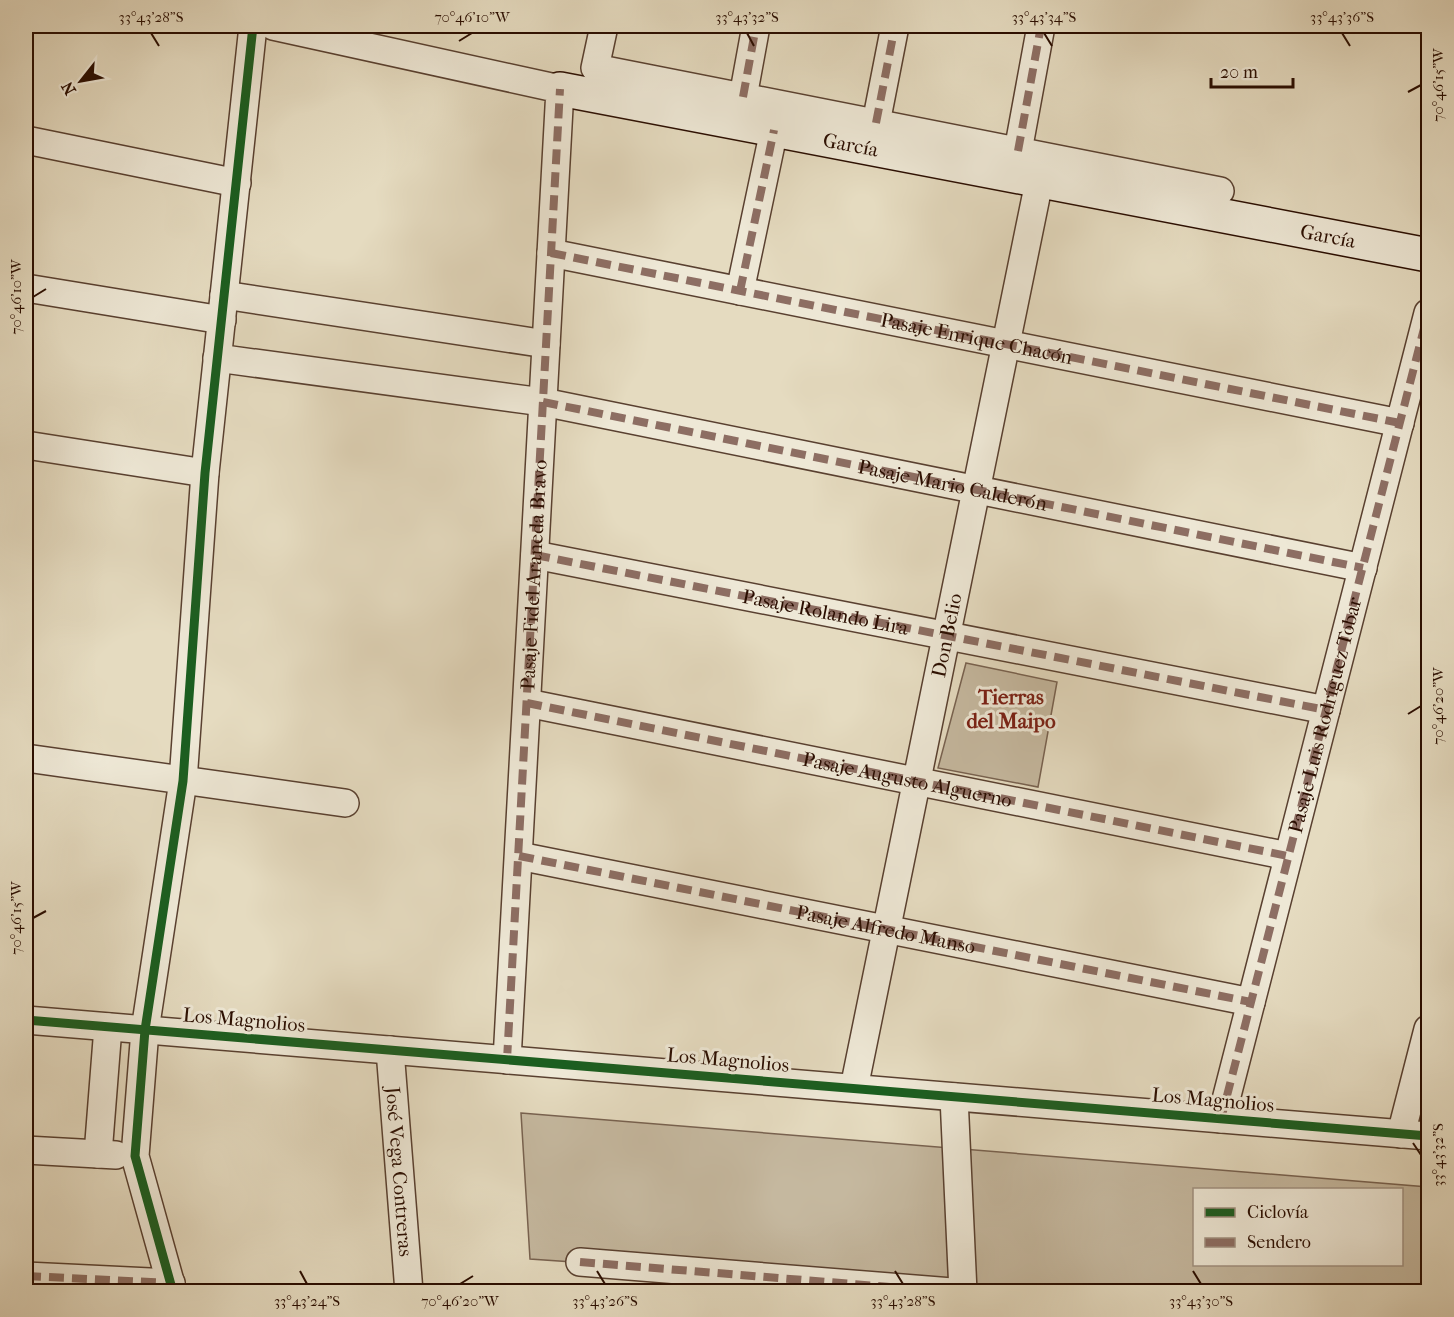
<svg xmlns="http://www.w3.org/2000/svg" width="1454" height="1317" font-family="'IM FELL French Canon',serif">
<rect width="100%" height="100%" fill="#e5dbc0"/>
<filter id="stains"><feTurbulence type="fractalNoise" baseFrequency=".00333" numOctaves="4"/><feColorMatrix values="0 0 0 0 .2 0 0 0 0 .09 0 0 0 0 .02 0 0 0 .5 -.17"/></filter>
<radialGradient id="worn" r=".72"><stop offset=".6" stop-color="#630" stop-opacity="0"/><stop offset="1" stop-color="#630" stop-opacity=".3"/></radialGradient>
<path fill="#c5b89f" stroke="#786250" stroke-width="1.5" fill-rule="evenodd" d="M966 663 1057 682 1038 787 938 768Z
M521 1113 1428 1187V1291H994L530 1259ZM1194 1190H1402V1264H1194Z"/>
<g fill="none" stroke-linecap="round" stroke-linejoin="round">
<g stroke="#594030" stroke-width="30">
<g id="street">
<path d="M273 26 560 89 507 1060"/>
<path d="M604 26 595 68 1220 191"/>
<path d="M743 97 756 26"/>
<path d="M876 123 895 26"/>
<path d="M26 140 237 183"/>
<path d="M1018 151 1041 26"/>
<path d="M551 253 1400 423"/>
<path d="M26 288 222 320"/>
<path d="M740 291 774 130"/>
<path d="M224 295 546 344"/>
<path id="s1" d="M217 358 543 402 1363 568"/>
<path d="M26 445 205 473"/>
<path d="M535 555 1326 710"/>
<path d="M527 703 1288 856"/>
<path d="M26 758 345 803"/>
<path id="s2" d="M519 856 1251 1002"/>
<path d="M26 1020 1428 1136"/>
<path id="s3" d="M390 1050 409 1292"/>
<path id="s4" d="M854 1088 1039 182"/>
<path d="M954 1097 963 1292"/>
<path id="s5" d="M1221 1119 1428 313"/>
<path d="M1401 1134 1428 1029"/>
<path d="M26 1150 116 1155"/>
<path d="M98 1154 108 1027"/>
<path d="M580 1262 952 1292"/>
<path d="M26 1276 171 1283"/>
<path d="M173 1292 135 1156 145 1030 183 781 205 473 253 26"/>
</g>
</g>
<g stroke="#2a0d00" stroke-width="36">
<g id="secondary">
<path id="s6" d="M560 89 1428 255"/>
</g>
</g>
<use href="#street" stroke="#eee8d6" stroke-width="27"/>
<use href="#secondary" stroke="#eee8d6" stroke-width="33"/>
<g stroke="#8d6e63" stroke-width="8" stroke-dasharray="15 8" stroke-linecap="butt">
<path d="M743 97 756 26"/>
<path d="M876 123 895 26"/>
<path d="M1018 151 1041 26"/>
<path id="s7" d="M551 253 1400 423"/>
<path d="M740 291 774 130"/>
<path d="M543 402 1363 568"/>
<path id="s8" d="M535 555 1326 710"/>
<path id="s9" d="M527 703 1288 856"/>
<path d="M519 856 1251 1002"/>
<path id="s10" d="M507 1060 560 89"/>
<path d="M1221 1119 1428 313"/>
<path d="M580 1262 952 1292"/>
<path d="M26 1276 171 1283"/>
</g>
<g stroke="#eee8d6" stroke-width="13">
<path id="cycleway" d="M26 1020 1428 1136
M173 1292 135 1156 145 1030 183 781 205 473 253 26"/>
</g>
<use href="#cycleway" stroke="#1b5e20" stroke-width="9"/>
</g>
<path fill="none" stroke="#2a0d00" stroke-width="2" d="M151 33 159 46M747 33 754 46M1044 33 1052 46M1342 33 1350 46M459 41 472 33M1408 92 1421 85M33 297 46 289M1408 714 1421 706M33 918 46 911M1413 1143 1421 1155M300 1271 307 1284M597 1271 605 1284M895 1271 903 1284M1193 1271 1201 1284M460 1284 473 1276"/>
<g text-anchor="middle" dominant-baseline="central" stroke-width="6" stroke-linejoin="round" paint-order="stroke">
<g font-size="20" fill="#2a0d00" stroke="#eee8d6">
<text stroke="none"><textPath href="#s6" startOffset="296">García</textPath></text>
<text stroke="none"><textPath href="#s6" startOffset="782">García</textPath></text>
<text stroke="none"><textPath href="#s7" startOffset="434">Pasaje Enrique Chacón</textPath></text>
<text stroke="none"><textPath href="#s1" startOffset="747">Pasaje Mario Calderón</textPath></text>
<text stroke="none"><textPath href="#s10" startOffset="486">Pasaje Fidel Araneda Bravo</textPath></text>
<text stroke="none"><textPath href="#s8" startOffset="296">Pasaje Rolando Lira</textPath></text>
<text stroke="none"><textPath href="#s4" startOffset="462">Don Belio</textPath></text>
<text stroke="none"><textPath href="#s5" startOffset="417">Pasaje Luis Rodríguez Tobar</textPath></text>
<text stroke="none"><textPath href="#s9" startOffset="388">Pasaje Augusto Alguerno</textPath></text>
<text stroke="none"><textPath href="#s2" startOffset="374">Pasaje Alfredo Manso</textPath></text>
<text transform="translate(244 1020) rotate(5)">Los Magnolios</text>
<text transform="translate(728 1060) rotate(5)">Los Magnolios</text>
<text transform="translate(1213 1100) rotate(5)">Los Magnolios</text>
<text stroke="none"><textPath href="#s3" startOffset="122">José Vega Contreras</textPath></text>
</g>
<g font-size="21" font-weight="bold" fill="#7a1f14" stroke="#eee8d6">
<text x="1011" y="697">Tierras<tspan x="1011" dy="24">del Maipo</tspan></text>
</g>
</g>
<rect width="1454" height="1317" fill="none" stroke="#e5dbc0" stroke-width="66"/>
<rect x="1193" y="1188" width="210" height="78" fill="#eee8d6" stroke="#a09080" stroke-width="1.5"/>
<rect x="1205" y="1208" width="30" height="9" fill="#1b5e20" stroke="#a09080" stroke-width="1.5"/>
<text x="1247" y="1218" font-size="18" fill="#2a0d00">Ciclovía</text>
<rect x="1205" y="1238" width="30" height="9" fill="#8d6e63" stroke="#a09080" stroke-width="1.5"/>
<text x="1247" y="1248" font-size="18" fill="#2a0d00">Sendero</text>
<g transform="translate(81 81) rotate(239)" stroke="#eee8d6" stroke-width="4.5" paint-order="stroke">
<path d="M0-4.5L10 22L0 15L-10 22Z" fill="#2a0d00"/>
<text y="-9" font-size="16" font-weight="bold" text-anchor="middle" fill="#2a0d00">N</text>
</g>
<path d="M1211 78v9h82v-9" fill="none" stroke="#2a0d00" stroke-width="3"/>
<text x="1220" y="78" font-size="18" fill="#2a0d00" stroke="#eee8d6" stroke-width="4.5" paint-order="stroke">20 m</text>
<rect x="33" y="33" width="1388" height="1251" fill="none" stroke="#2a0d00" stroke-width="2"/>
<g font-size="15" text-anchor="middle" fill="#2a0d00">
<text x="151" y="22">33°43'28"S</text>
<text x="472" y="22">70°46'10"W</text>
<text x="747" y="22">33°43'32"S</text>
<text x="1044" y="22">33°43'34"S</text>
<text x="1342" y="22">33°43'36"S</text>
<text transform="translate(1438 85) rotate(-90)" y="5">70°46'15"W</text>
<text transform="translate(16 297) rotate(-90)" y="5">70°46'10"W</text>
<text transform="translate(1438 706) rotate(-90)" y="5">70°46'20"W</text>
<text transform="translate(16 918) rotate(-90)" y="5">70°46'15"W</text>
<text transform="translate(1438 1155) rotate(-90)" y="5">33°43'32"S</text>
<text x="307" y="1306">33°43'24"S</text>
<text x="460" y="1306">70°46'20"W</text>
<text x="605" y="1306">33°43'26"S</text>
<text x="903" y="1306">33°43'28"S</text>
<text x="1201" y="1306">33°43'30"S</text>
</g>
<rect width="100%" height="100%" filter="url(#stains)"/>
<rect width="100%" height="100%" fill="url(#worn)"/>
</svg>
